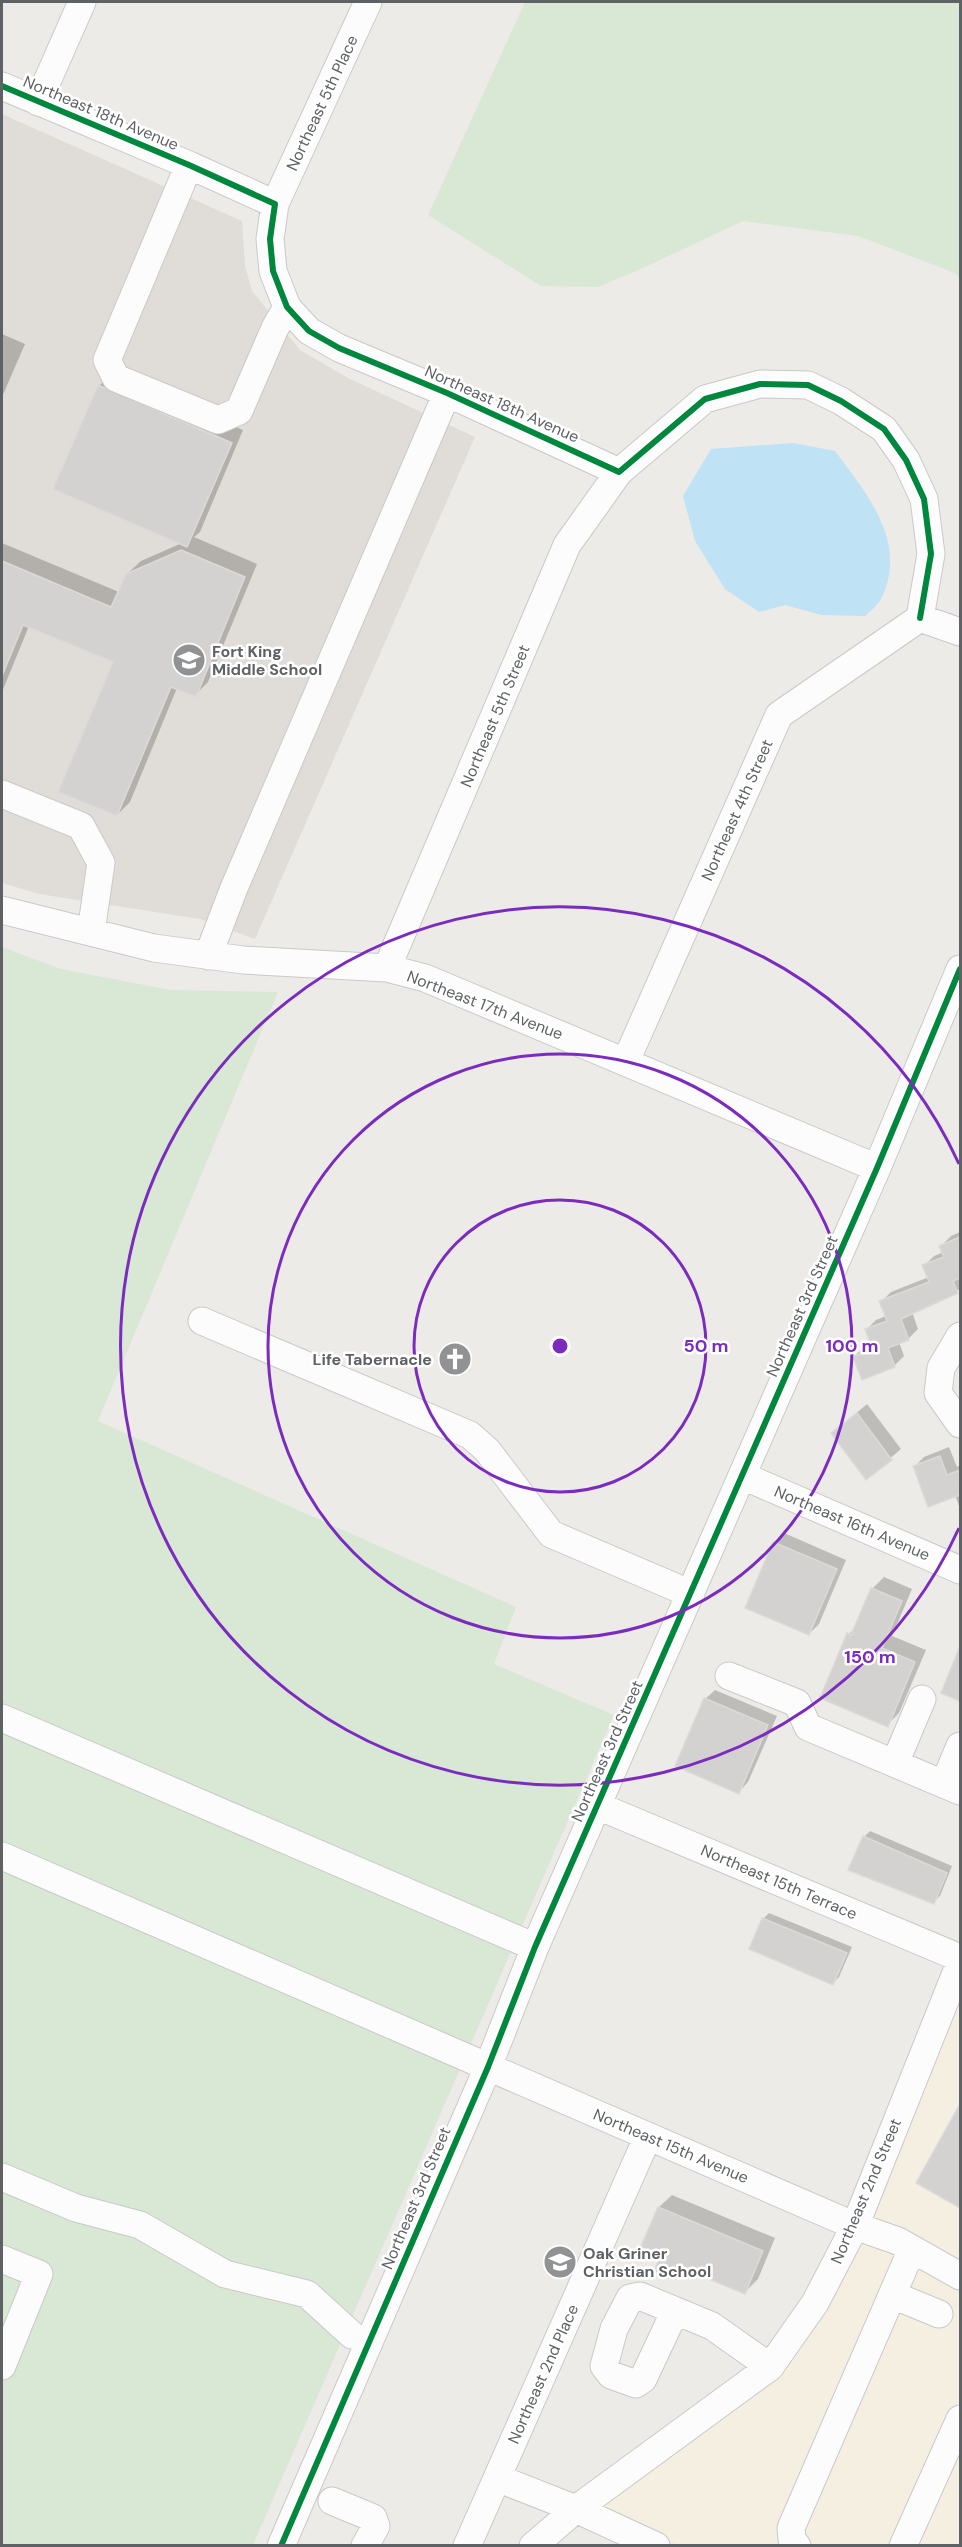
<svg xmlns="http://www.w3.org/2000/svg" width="962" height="2547" font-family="'DM Sans',sans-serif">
<rect width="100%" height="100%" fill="#edebe8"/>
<path fill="#f5efe2" d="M960 1993V2545H680L596 2507 777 2375Z"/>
<path fill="#e0ddd8" d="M2 114 242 221 245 266 252 291 300 350 348 378 475 437 255 939 200 919 39 894 2 883Z"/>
<path fill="#d8e8d4" d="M525 2H960V279L955 273 858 236 743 221 643 268 598 287 541 286 428 215Z
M2 947 61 969 171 990 278 992 98 1421 516 1607 494 1664 614 1715 253 2545H2Z"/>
<path fill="#bfe2f5" d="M793 443 835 451C867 494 909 543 881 599 878 605 870 611 865 616L821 615 785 605 759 612 725 589 695 541 683 496 711 449Z"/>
<path fill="#0003" d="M2 334 25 344 2 397Z
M112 373 243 430 200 532 194 537 257 564 208 682 195 695 177 688 130 802 117 815 115 662 29 626 2 692V543L119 592 127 574 141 561 182 543 99 386Z
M960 1232V1289L912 1312 918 1329 908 1339 899 1342 904 1356 894 1366 854 1357 864 1347 872 1344 866 1330 876 1320 886 1316 881 1302 891 1292 929 1277 924 1266 934 1256 944 1252 941 1246 951 1236Z
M867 1404 901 1449 867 1478 833 1433Z
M949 1447 957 1467 960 1465V1509L955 1495 914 1467 924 1457Z
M784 1533 846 1560 819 1624 809 1634 774 1543Z
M884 1577 912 1589 892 1636 926 1650 899 1713 887 1725 849 1634 856 1627 872 1589Z
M960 1650V1700L943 1692Z
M715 1690 777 1716 748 1782 739 1792 705 1699Z
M870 1831 952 1866 940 1896 933 1902 864 1837Z
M769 1913 852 1947 839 1977 833 1983 763 1919Z
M960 2107V2206L918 2183Z
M672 2195 775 2238 758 2279 745 2292 680 2265 669 2276 659 2207Z"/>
<path fill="#d4d2d1" stroke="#dcdad8" stroke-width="1.5" d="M98 385 232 443 187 547 53 489Z
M181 550 245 577 196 697 171 687 117 816 58 792 113 662 23 625 2 676V561L111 607 126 574Z
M960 1237V1278L953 1281 958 1293 901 1319 909 1340 888 1348 895 1367 862 1380 853 1357 872 1349 865 1329 887 1321 879 1301 929 1282 922 1265 944 1257 939 1246Z
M857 1413 892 1460 866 1480 831 1433Z
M940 1456 947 1475 960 1470V1495L928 1507 913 1466Z
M773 1542 837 1569 809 1635 745 1608Z
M871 1588 902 1601 882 1648 915 1662 888 1727 820 1698 847 1633 851 1635Z
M960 1646V1701L941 1693Z
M704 1698 768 1725 739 1794 675 1766Z
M863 1836 947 1873 934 1904 848 1870Z
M762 1918 847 1953 833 1985 749 1949Z
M960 2104V2208L916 2183Z
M658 2207 763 2251 745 2294 675 2265 669 2278 654 2272 658 2261 638 2253Z"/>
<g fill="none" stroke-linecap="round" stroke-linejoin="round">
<g stroke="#c9c9c8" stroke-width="29">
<path id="minor" d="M2 86 189 165 275 204 270 239 273 271 287 307 309 331 339 348 447 393 619 472 705 399 760 384 808 385 841 401 884 429 906 460 924 499 931 554 920 618
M38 102 82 2
M189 165 107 360 116 378 218 420 239 411 275 328 287 307
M275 204 368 2
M920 618 960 632
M2 794 81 826 101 863 91 932
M2 910 154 948 243 960 387 968 425 978 877 1168
M208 956 234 888 447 393
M387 968 567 545 619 472
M626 1061 779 715 920 618
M202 1321 470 1435 487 1450 551 1534 691 1594
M960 1336 941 1368 938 1393 960 1424
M743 1476 960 1570
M729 1676 797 1703 808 1727 960 1791
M2 1718 535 1947
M895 1763 922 1699
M944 1784 960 1746
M598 1806 960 1958
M2 1856 855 2226 898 2241 960 2276
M2 2177 76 2208 140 2225 225 2274 307 2294 352 2335
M2 2259 39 2274 2 2366
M893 2295 939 2314
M675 2311 643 2379 636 2384 611 2375 604 2366 614 2329 630 2298 640 2296 712 2326 770 2367
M497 2478 576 2509 656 2546
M332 2501 373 2518 376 2526 365 2546
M281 2546 488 2067 535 1947 877 1168 960 969
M467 2546 648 2136
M533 2546 576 2509 770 2367 815 2303 855 2226 960 1963
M797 2546 792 2539 791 2528 912 2249
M903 2546 960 2419"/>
</g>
<use href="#minor" stroke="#fcfcfc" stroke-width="27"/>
<g stroke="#fff" stroke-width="10">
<path id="cycleway" d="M2 86 189 165 275 204 270 239 273 271 287 307 309 331 339 348 447 393 619 472 705 399 760 384 808 385 841 401 884 429 906 460 924 499 931 554 920 618
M281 2546 488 2067 535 1947 877 1168 960 969"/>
</g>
<use href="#cycleway" stroke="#00873e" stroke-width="6"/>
</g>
<g fill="none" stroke="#7b2cbf" stroke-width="3">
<circle cx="560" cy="1346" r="146"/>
<circle cx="560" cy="1346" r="292"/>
<path d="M959 1528A439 439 0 1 1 959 1164"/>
</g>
<defs>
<g id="school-disc" transform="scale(1.725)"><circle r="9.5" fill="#909293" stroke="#fff"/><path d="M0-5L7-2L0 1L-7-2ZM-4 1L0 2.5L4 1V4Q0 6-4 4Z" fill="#fff"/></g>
<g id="church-disc" transform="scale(1.725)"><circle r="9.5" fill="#909293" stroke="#fff"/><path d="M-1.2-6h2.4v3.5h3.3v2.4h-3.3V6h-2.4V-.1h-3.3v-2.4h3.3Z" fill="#fff"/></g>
</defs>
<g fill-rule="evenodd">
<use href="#school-disc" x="189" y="660"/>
<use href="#church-disc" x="455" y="1359"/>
<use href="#school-disc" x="560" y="2262"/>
</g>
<g text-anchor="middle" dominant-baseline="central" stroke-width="5" stroke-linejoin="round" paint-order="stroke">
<g font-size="16" fill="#5e6265" stroke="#fff">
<text transform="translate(322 103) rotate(-65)">Northeast 5th Place</text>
<text transform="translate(101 113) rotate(23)">Northeast 18th Avenue</text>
<text transform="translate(502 404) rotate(24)">Northeast 18th Avenue</text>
<text transform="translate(495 716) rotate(-67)">Northeast 5th Street</text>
<text transform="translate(737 810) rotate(-66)">Northeast 4th Street</text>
<text transform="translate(485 1005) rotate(21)">Northeast 17th Avenue</text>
<text transform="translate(802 1306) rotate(-66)">Northeast 3rd Street</text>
<text transform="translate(852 1523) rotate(23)">Northeast 16th Avenue</text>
<text transform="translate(607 1751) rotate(-66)">Northeast 3rd Street</text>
<text transform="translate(779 1882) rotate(23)">Northeast 15th Terrace</text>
<text transform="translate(671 2146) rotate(23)">Northeast 15th Avenue</text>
<text transform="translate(866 2191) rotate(-67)">Northeast 2nd Street</text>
<text transform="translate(416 2198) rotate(-67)">Northeast 3rd Street</text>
<text transform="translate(543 2374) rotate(-66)">Northeast 2nd Place</text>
</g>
<g font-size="16" font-weight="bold" fill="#5e6265" stroke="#fff" text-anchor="start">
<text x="212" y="651">Fort King<tspan x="212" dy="18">Middle School</tspan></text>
<text x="432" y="1359" text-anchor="end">Life Tabernacle</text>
<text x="583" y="2253">Oak Griner<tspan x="583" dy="18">Christian School</tspan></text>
</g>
</g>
<circle cx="560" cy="1346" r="9" fill="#7b2cbf" stroke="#fff" stroke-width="3"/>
<g font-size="18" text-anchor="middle" font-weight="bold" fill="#7b2cbf" stroke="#fff" stroke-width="5" stroke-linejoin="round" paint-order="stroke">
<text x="706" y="1352">50 m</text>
<text x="852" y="1352">100 m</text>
<text x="870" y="1663">150 m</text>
</g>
<rect width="962" height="2547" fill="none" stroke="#5e6265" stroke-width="6"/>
</svg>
